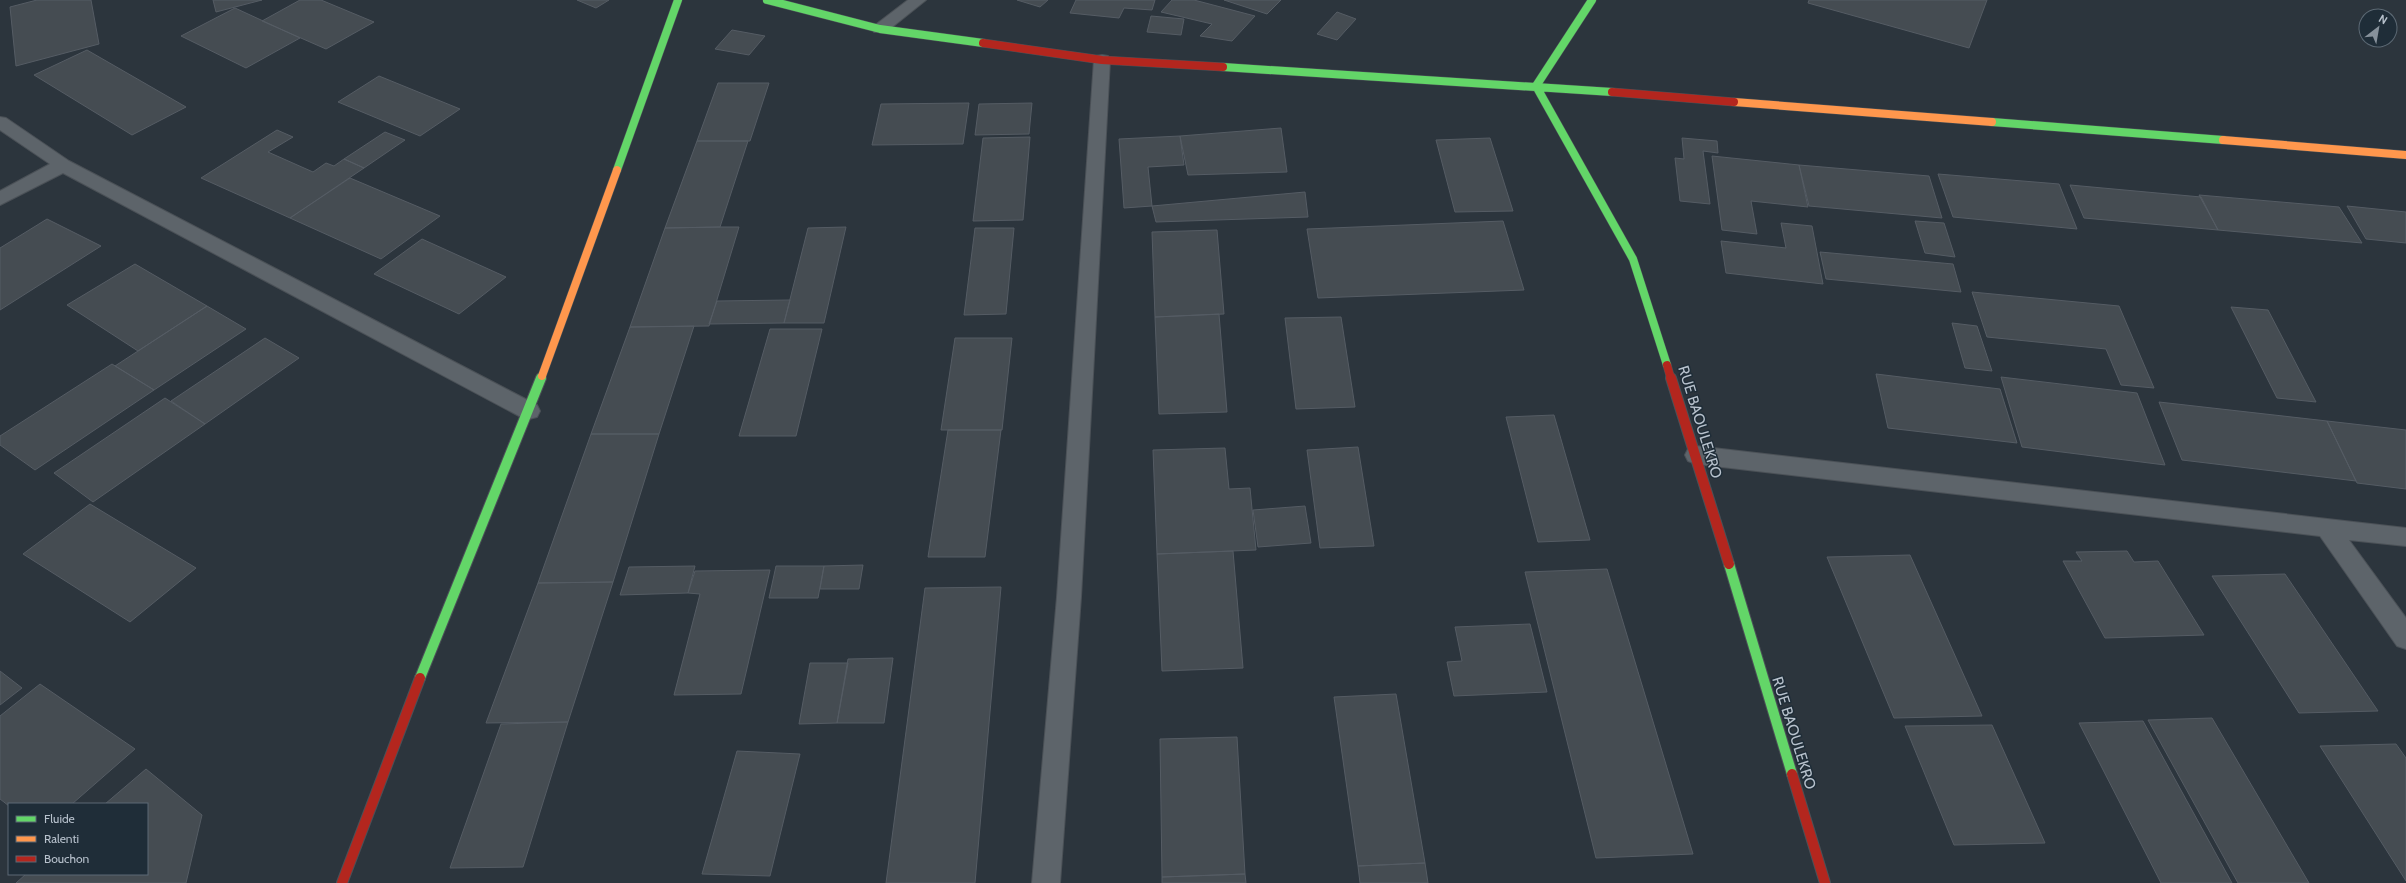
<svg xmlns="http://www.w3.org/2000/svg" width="2406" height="883" font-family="Cabin,sans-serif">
<rect width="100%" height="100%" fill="#2c353d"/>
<path fill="#454c52" stroke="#555c64" d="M37 0H91L99 44 16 66 10 7Z
M213 0H262L216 12Z
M300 0H321L374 22 326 49 262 21Z
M577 0H609L596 8Z
M1017 0H1048L1040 7Z
M1076 0H1155L1152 10 1124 8 1119 18 1070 13Z
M1172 0H1194L1255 16 1232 41 1200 36 1212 24 1161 12Z
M1224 0H1281L1267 14Z
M1809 0H1987L1969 48 1808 3Z
M235 8 300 38 246 68 181 36Z
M1337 12 1356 19 1337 40 1317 34Z
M1151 16 1184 19 1181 35 1147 32Z
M732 30 765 36 749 55 715 49Z
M87 50 186 107 132 135 34 75Z
M379 76 460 109 420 136 338 102Z
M718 83H769L750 141H697Z
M969 103 963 144 872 145 881 104Z
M1032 103 1029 134 975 135 979 104Z
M1281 128 1287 172 1188 175 1180 136Z
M277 130 293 137 268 152 313 172 326 163 334 166 344 159 364 168 290 218 201 178Z
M385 132 405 140 364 168 344 159Z
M1180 136 1184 165 1148 167 1152 206 1124 208 1119 139Z
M1030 137 1023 220 973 221 983 138Z
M1490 138 1513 211 1455 212 1436 140Z
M1682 138 1717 141 1718 153 1703 151 1710 204 1680 201 1675 158 1684 159Z
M697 141H748L720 227 665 228Z
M1712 156 1799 165 1808 207 1751 201 1757 234 1722 230Z
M1799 165 1929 176 1942 218 1809 206Z
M1938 174 2059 184 2077 229 1953 217Z
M350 178 440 216 381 259 290 218Z
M2070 185 2201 197 2218 230 2084 218Z
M1305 192 1308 217 1156 222 1152 206Z
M2199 195 2339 207 2362 243 2218 230Z
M2347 206 2406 212V243L2366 239Z
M47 219 101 246 0 310V248Z
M1503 221 1524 290 1318 298 1307 229Z
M1915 221 1944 223 1955 257 1925 253Z
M1781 223 1812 226 1823 284 1726 273 1721 241 1786 248Z
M720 227H739L709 326 630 327 665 228Z
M846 227 824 323H784L808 228Z
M975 228H1014L1006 314 964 315Z
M1217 230 1224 314 1155 317 1152 232Z
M422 239 506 277 459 314 374 274Z
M1820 252 1953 264 1961 292 1826 279Z
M135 264 207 306 138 351 67 305Z
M1972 292 2119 306 2154 388 2121 385 2106 349 1987 337Z
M790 300 784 323 709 324 717 301Z
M207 306 246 329 154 390 115 366Z
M2231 307 2268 310 2316 402 2277 398Z
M1219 314 1227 412 1159 414 1155 317Z
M1341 317 1355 407 1296 409 1285 318Z
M1952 323 1977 326 1992 371 1965 368Z
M694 326 659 434H591L630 327Z
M770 329H822L796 436H739Z
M265 338 299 358 205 424 171 401Z
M955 338H1012L1002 430H941Z
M112 364 154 390 35 470 0 445V436Z
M1876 374 2000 389 2017 443 1888 428Z
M2001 377 2137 393 2165 465 2022 447Z
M165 398 205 424 93 502 54 473Z
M2159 402 2327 421 2356 481 2182 460Z
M1554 415 1590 540 1538 542 1506 417Z
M2327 421 2406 430V489L2357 483Z
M948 430H1001L985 557H928Z
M591 434H659L613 582 538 583Z
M1358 447 1374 546 1320 548 1307 450Z
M1225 448 1229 489 1250 488 1256 550 1157 554 1153 450Z
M90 504 196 568 130 622 23 554Z
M1305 506 1311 543 1258 547 1253 510Z
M1233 551 1243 668 1162 671 1157 554Z
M2127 551 2134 562 2158 561 2204 635 2105 638 2063 561H2082L2076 552Z
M1910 555 1982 716 1894 718 1827 557Z
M863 565 859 589H820L824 566Z
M695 566 688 593 620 595 629 567Z
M776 566H824L818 598H769Z
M1607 569 1693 854 1596 858 1525 572Z
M770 570 741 694 674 695 700 594 688 593 695 571Z
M2285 574 2378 711 2299 713 2212 576Z
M613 582 568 722 486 723 538 583Z
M1001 587 975 883H886L925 588Z
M1530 624 1547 692 1454 696 1447 662 1462 661 1455 627Z
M893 658 884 723H837L848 659Z
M810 663H848L837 723 799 724Z
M0 671 22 688 0 705Z
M40 684 135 749 72 804H9V806L0 799V716Z
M1396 694 1425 863 1358 866 1334 697Z
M2212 718 2309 883H2238L2148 720Z
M2143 721 2232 883H2161L2079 723Z
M568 722 523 867 450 868 501 724Z
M1992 725 2045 843 1954 845 1905 726Z
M1237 737 1245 874 1162 877 1160 739Z
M2396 744 2406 758V881L2320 746Z
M737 751 800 754 770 876 702 874Z
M146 769 202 815 186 883H16L26 874H147V804H105Z
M1425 863 1428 883H1360L1358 866Z
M1245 874 1246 883H1162V877Z"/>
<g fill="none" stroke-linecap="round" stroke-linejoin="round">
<g stroke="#4b5157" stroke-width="2">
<path id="street" d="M908 0H926L886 32H874L872 29 874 26Z
M1102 55 1108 56 1110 60 1081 597 1060 883H1032L1057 597 1094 60 1096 56Z
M0 117 6 118 69 161 537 405 540 411 537 417 529 419 521 417 63 173 0 205V191L50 164 0 130Z
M1696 446 2406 528V546L2349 540 2406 618V649L2397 646 2320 536 1696 464 1688 461 1685 455 1688 449Z"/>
</g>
<g stroke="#4b5157" stroke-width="9">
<path id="fast-far1" d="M767 0 880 29 983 43
M1592 0 1536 86 1633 259 1667 365
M1223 67 1612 92
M1992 122 2223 140
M617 170 678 0
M541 379 542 376"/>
</g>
<g stroke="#4b5157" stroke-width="12">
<path id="fast" d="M1729 564 1792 774
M420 678 541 378"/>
</g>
<g stroke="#4b5157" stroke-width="9">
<path id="slow" d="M1734 102 1992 122
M2223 140 2406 155
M542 376 617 170"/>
</g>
<g stroke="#4b5157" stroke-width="9">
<path id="jam-far1" d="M983 43 1102 60 1223 67
M1612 92 1734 102
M1667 365 1671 379"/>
</g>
<g stroke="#4b5157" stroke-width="12">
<path id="jam" d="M1671 378 1729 564
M1792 774 1825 883
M342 883 420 678"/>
</g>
<use href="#street" fill="#5d646a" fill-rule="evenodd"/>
<use href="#fast-far1" stroke="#63d668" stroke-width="8"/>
<use href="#fast" stroke="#63d668" stroke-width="10"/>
<use href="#slow" stroke="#ff974d" stroke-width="8"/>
<use href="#jam-far1" stroke="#b3261e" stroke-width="8"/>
<use href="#jam" stroke="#b3261e" stroke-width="10"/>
</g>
<g text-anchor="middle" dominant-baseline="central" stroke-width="3" stroke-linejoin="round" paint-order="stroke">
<g font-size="15" fill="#b8c2cd" stroke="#1f2d38">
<text transform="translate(1700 422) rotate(73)">RUE BAOULEKRO</text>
<text transform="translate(1794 733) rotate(73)">RUE BAOULEKRO</text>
</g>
</g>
<rect x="8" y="803" width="140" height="72" fill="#1f2d38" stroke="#5c6974"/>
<rect x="16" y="816" width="20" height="6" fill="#63d668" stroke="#5c6974"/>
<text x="44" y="823" font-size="12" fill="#b8c2cd">Fluide</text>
<rect x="16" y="836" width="20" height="6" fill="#ff974d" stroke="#5c6974"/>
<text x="44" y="843" font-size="12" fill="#b8c2cd">Ralenti</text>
<rect x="16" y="856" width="20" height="6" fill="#b3261e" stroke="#5c6974"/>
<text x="44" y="863" font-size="12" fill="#b8c2cd">Bouchon</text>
<g transform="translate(2378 28) rotate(31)"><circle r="19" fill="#1f2d38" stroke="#5c6974"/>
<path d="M0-3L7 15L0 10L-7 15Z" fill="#87919b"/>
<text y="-6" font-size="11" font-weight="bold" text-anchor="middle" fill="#b8c2cd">N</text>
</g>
</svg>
